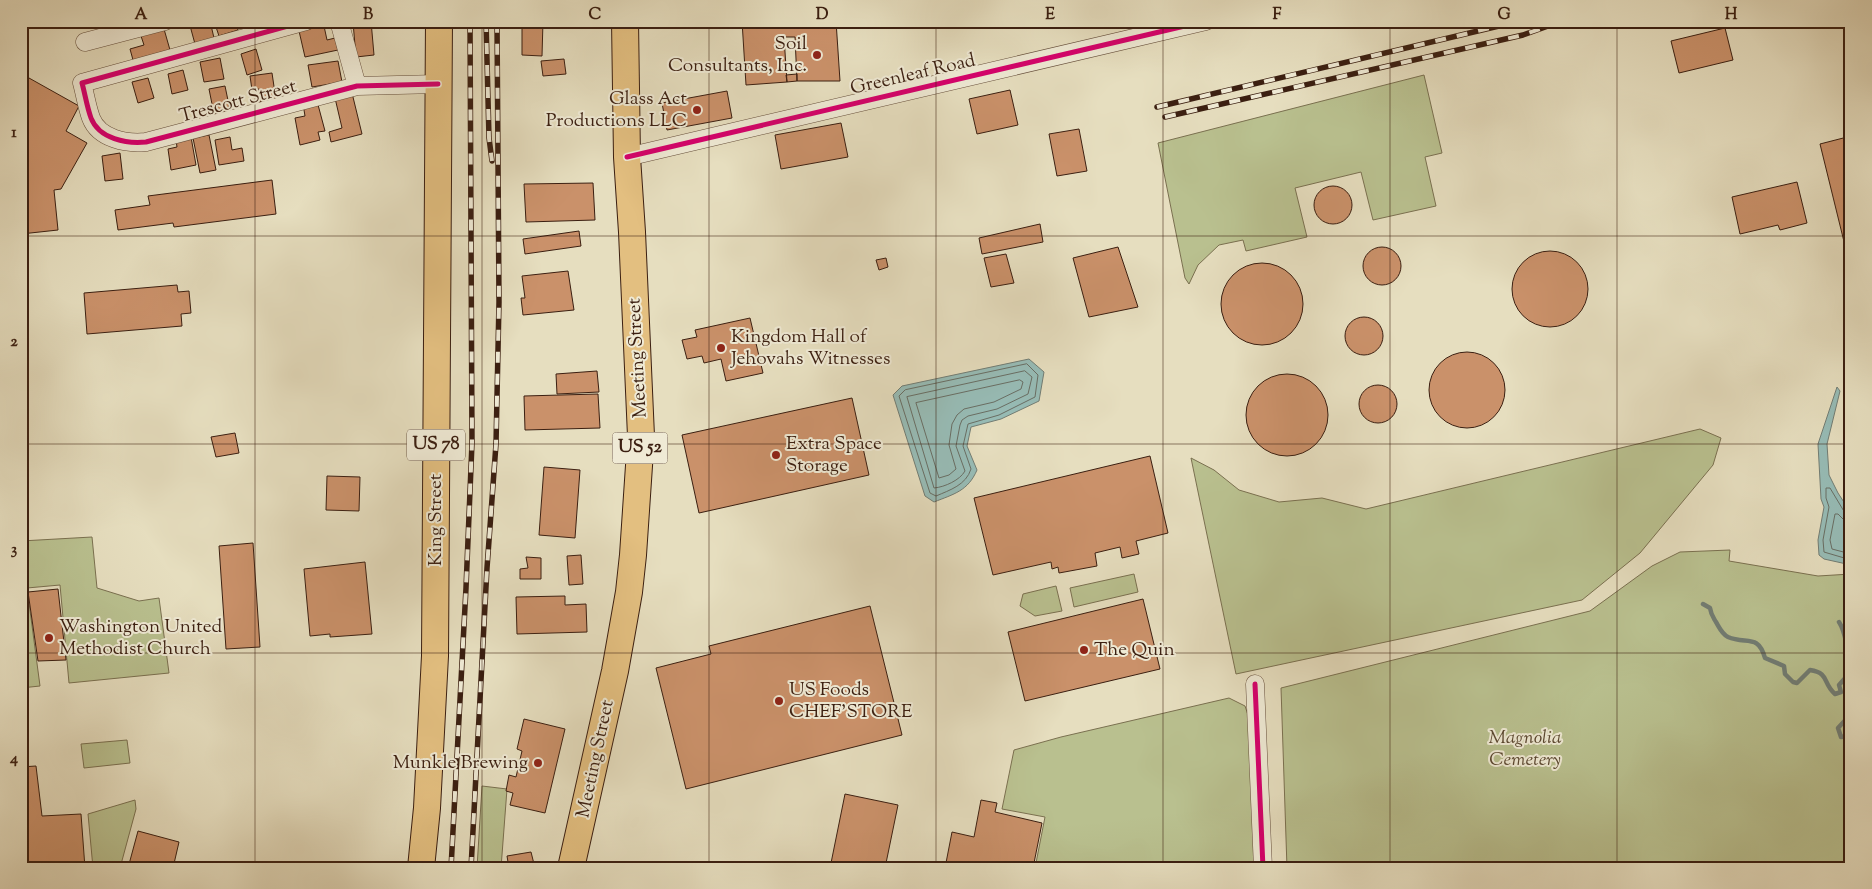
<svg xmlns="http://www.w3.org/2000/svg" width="1872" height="889" font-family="'Sorts Mill Goudy',serif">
<rect width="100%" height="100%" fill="#e6debf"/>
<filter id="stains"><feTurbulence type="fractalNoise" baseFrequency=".004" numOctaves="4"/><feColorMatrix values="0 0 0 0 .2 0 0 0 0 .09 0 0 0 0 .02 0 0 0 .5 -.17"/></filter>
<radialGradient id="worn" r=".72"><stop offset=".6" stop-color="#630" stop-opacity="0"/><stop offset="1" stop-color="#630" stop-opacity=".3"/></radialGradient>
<path fill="#b9c08f" stroke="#7a7050" d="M1424 75 1442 153 1425 157 1436 206 1373 220 1361 172 1295 188 1307 237 1246 251 1243 240 1219 245 1198 265 1189 284 1185 278 1158 143Z
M1700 429 1721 438 1713 465 1640 553 1582 600 1236 674 1191 458 1214 470 1239 490 1279 502 1322 498 1366 509Z
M92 537 97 588 139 601 159 598 169 673 69 683 60 585 27 588 40 686 21 688V541Z
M1730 550 1729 561 1818 576 1851 574V868H1287L1281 688 1590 611 1652 566 1680 552Z
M1134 574 1138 592 1074 607 1070 588Z
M1056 586 1062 611 1035 616 1020 606 1023 594Z
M1229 698 1245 706 1249 718 1256 868H1035L1045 817 1002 809 1014 750 1061 737Z
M127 740 130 763 84 768 81 744Z
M482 786 507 789 501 868H477Z
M135 800 136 809 120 868H93L88 814Z"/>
<path fill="#97bcb6" stroke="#727d74" d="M1029 359 1044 372 1039 401 1001 419 971 427 967 446 977 470C968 491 954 494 934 502L925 496 893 395 902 386Z
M1837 387 1840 391 1827 444 1829 475 1838 493 1851 513V565L1824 559 1819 555 1818 540 1824 507 1821 499 1818 444Z"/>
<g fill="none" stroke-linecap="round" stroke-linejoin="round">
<path stroke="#696e64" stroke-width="1" d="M1027 364 1038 375 1035 397 999 415 968 424 963 446 971 469C966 485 950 490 936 496L930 493 899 396 905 390Z
M1025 371 1032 377 1028 394 997 409 968 416 962 420 960 425 956 446 965 471C960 480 945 487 934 488L907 397Z
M1020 380 1023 382 1021 389 994 402 964 409 957 415 952 424 949 445 956 469 949 475 939 478 916 403Z
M1851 515 1845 513 1830 488H1826V498L1829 507 1823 540 1824 552 1851 560
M1851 521 1844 520 1838 514H1835L1830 540 1832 549 1851 554"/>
<path stroke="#727d74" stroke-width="4.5" d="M1703 604 1710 608C1711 615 1713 617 1716 622 1719 627 1722 634 1728 637 1746 645 1758 633 1765 658L1784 666 1785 674 1793 682 1797 683 1810 670C1830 673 1822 683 1835 694L1841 692 1839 685 1847 676 1851 675
M1839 622C1847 634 1845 647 1851 659
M1851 714 1838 728 1841 737 1851 736"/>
</g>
<path fill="#ca916a" stroke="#3b1f11" d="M83 21H102L103 24 85 28Z
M192 21H210L214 38 195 44 189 22Z
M214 21H235L238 30 219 36Z
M371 21 374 55 356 57 353 22Z
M522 21H543L542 56 522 55Z
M742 21H836L840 81H797L795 37H784L787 82 746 85Z
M324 26 327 40 335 38 338 50 305 57 299 31Z
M1725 28 1733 60 1679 73 1671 41Z
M164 29 170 50 133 60 130 49 144 45 141 36Z
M256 49 262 70 247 75 241 54Z
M220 58 224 79 204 82 200 62Z
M564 59 566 74 543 76 541 61Z
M338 61 342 82 312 87 308 65Z
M183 70 188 90 172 94 168 74Z
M272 73 276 100 260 102 259 89 252 90 250 76Z
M797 74V81L787 82 786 75Z
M29 78 79 106 66 131 87 143 61 189 54 190 58 230 21 234V90Z
M148 78 154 98 138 103 132 82Z
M225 86 230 110 214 114 209 89Z
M1010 90 1018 125 977 134 969 99Z
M727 91 732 118 667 130 662 103Z
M352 93 362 134 331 142 329 132 342 128 335 98Z
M317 101 325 131 318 132 320 140 300 145 295 118 305 116 303 104Z
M841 123 848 157 781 169 775 135Z
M1079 129 1087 171 1057 176 1049 134Z
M209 135 216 170 200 173 193 138Z
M1851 136V262H1849L1820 144Z
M191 137 196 165 171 170 168 149 177 147 176 140Z
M230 137 232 150 242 148 244 161 219 165 215 140Z
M120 153 123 179 105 181 102 156Z
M272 180 276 214 174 227 173 223 118 230 115 210 150 205 148 196Z
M1797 182 1807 223 1780 230 1778 225 1740 234 1732 197Z
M593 183 595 220 526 222 524 184Z
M1314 205a19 19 0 1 1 38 0a19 19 0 1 1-38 0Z
M1040 224 1043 242 982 254 979 238Z
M579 231 581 246 525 254 523 239Z
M1363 266a19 19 0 1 1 38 0a19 19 0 1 1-38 0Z
M1118 247 1138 307 1089 317 1073 258Z
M1512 289a38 38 0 1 1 76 0a38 38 0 1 1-76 0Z
M1006 254 1014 283 991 287 984 258Z
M886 258 888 267 879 270 876 260Z
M1221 304a41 41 0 1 1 82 0a41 41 0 1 1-82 0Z
M568 271 574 310 523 315 521 298H525L522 276Z
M177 285 178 292 189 291 191 313 181 314 182 326 87 334 84 293Z
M1345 336a19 19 0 1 1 38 0a19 19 0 1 1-38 0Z
M750 318 763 373 726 381 721 359 704 363 702 356 687 359 682 340 697 337 695 330Z
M1429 390a38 38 0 1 1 76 0a38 38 0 1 1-76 0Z
M597 371 599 392 557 394 556 374Z
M1246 415a41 41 0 1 1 82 0a41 41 0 1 1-82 0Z
M1359 404a19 19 0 1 1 38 0a19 19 0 1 1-38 0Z
M598 394 600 428 525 430 524 396Z
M852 398 869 475 699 513 682 435Z
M21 410H27L24 452H21Z
M235 433 239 453 216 457 211 437Z
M1150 456 1168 533 1136 541 1139 554 1122 558 1120 547 1095 553 1097 566 1059 573 1058 567 1052 569 1051 562 993 575 974 498Z
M544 467 580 470 575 538 539 535Z
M327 476 360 477 359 511 326 510Z
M253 543 260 647 226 649 219 546Z
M581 555 583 584 569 585 567 556Z
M526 557 541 558V579H520V569L528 568Z
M365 562 372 634 330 637V634L310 636 304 569Z
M58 589 66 660 38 661 28 592Z
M565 596V605L586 604 587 632 517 634 516 597Z
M1143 599 1160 669 1025 701 1008 632Z
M870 606 902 735 686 789 656 668 711 654 709 646Z
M524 719 565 729 545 813 510 805 513 793 506 791 509 775 516 777 522 751 517 749Z
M36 766 42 816 81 814 85 868H21V767Z
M845 794 898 805 885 868H830Z
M981 800 997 803 995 812 1042 823 1033 868H945L952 832 974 837Z
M138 831 179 842 173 868H128Z
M531 852 535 868H509L507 856Z"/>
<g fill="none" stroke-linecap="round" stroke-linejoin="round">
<g stroke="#664f3c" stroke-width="19">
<path id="minor" d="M306 21 82 83C85 94 87 107 91 118 99 139 127 144 146 142L357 86 438 84
M339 21 357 86
M85 42 165 21
M627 157 1206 21
M1255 684 1263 868"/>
</g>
<g stroke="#3b1f11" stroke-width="28">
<path id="primary" d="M421 868 427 808 435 656 439 21
M571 868 615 671 629 592 633 555 641 436 632 232 627 157 625 21"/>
</g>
<use href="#minor" stroke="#efead5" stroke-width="18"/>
<use href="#primary" stroke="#e3bf80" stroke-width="26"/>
<g stroke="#3b1f11" stroke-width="5.5">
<path id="rail" d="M486 21 489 138 492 161
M1157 107 1520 21
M1165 117 1523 35 1562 21
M451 868 466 588 472 443 470 21
M471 868 487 568 496 444 499 302 497 21"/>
</g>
<use href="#rail" stroke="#efead5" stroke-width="4" stroke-dasharray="11" stroke-linecap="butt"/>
<g stroke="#efead5" stroke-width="8">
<path id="cycleway" d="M306 21 82 83C85 94 87 107 91 118 99 139 127 144 146 142L357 86 438 84
M627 157 1206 21
M1255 684 1263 868"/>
</g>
<use href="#cycleway" stroke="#d6006c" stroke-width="5"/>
</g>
<path fill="none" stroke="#3b1f11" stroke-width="1" stroke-opacity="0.55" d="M255 21V868M482 21V868M709 21V868M936 21V868M1163 21V868M1390 21V868M1617 21V868M21 236H1851M21 444H1851M21 653H1851"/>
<g fill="#8f2418" stroke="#efead5" stroke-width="2">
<circle cx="817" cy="55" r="5"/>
<circle cx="697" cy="110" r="5"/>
<circle cx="721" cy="348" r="5"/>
<circle cx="776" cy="455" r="5"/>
<circle cx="49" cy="638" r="5"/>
<circle cx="1084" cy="650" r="5"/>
<circle cx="779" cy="701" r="5"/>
<circle cx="538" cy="763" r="5"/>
</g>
<g text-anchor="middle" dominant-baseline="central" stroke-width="4" stroke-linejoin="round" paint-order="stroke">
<g fill="#efead5" stroke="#715c4c" stroke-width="1">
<rect x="407" y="429.5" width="58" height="31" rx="4"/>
<rect x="612.5" y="432.5" width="55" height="31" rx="4"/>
</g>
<g font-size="18" font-weight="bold" fill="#3b1f11">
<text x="436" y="445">US 78</text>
<text x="640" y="448">US 52</text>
</g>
<g font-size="19" fill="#3b1f11" stroke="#efead5" text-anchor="start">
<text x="807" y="44" text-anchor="end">Soil<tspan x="807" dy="22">Consultants, Inc.</tspan></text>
<text x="687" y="99" text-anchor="end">Glass Act<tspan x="687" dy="22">Productions LLC</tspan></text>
<text x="731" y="337">Kingdom Hall of<tspan x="731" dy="22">Jehovahs Witnesses</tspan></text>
<text x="786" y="444">Extra Space<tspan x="786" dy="22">Storage</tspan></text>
<text x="59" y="627">Washington United<tspan x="59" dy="22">Methodist Church</tspan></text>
<text x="1094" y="650">The Quin</text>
<text x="789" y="690">US Foods<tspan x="789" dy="22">CHEF'STORE</tspan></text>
<text x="528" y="763" text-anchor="end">Munkle Brewing</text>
</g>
<g font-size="19" fill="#3b1f11" stroke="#efead5">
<text transform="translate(913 75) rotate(-13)">Greenleaf Road</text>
<text transform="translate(238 102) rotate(-15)">Trescott Street</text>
<text transform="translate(638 358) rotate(-93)">Meeting Street</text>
<text transform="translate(436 520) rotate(-90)">King Street</text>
<text transform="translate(596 759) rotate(-78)">Meeting Street</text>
</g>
<g font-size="19" font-style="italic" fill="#5a4730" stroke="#efead5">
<text x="1525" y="738">Magnolia<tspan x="1525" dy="22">Cemetery</tspan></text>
</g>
</g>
<rect width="1872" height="889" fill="none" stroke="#e6debf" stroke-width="55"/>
<rect x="28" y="28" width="1816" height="834" fill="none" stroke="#3b1f11" stroke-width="2"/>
<g font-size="16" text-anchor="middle" font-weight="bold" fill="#3b1f11">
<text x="141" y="19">A</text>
<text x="368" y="19">B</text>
<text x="595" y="19">C</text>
<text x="822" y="19">D</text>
<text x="1050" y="19">E</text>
<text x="1277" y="19">F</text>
<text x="1504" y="19">G</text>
<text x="1731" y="19">H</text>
<text x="14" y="137">1</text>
<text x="14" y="346">2</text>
<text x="14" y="554">3</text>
<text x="14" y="763">4</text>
</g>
<rect width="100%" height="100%" filter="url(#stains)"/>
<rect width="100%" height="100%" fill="url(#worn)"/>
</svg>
